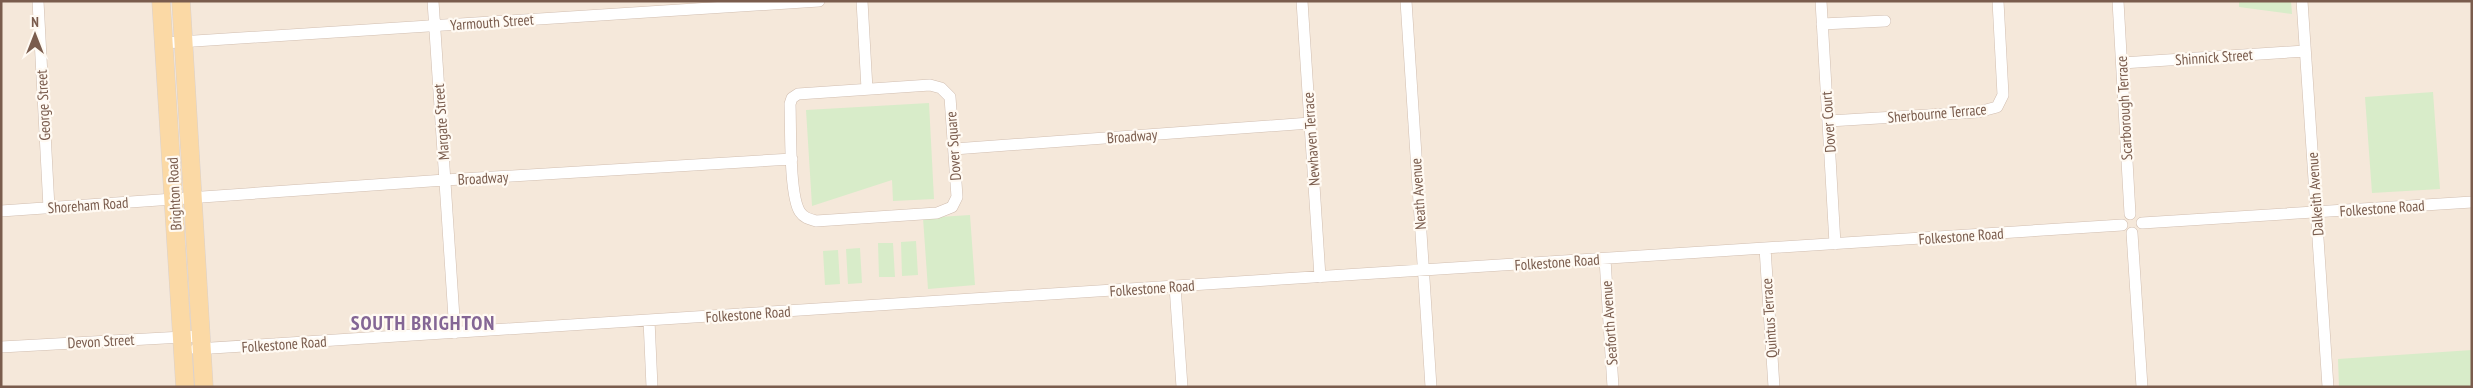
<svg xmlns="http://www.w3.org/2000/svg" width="2473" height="388" font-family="'PT Sans Narrow',sans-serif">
<rect width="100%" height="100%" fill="#fdf6ec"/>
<path fill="#f5e8da" d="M1 1H2472V387H1Z"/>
<path fill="#d8ecc9" d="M2239 1H2291L2292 14 2239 7Z
M2433 92 2440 189 2372 193 2365 97Z
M929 103 934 199 893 201 892 180 812 206 806 110Z
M970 215 975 285 928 289 923 218Z
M916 241 918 275 902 276 901 242Z
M878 243H893L895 277H879Z
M860 248 862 283 848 284 846 249Z
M838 250 840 284 825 285 823 251Z
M2472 350V387H2339L2338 359Z"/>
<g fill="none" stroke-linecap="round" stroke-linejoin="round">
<g stroke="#d1beb0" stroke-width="12">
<path id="minor" d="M38 1 49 208
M433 1 455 333
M862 1 867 89
M1302 1 1320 277
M1406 1 1431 387
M1821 1 1835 244
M2118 1 2130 214
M2302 1 2328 387
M1822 24 1885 21
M164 43 819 1
M2122 63 2305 51
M930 85 941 88 950 97 957 197 952 207 937 213 816 221C809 219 804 218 800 212 789 196 791 126 790 104L792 98 798 94Z
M1829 121 1978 112 1997 107 2003 95 1998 1
M954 149 1310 123
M1 211 445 180 792 159
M2142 223 2472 202
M2132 233 2142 387
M1765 248 1774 387
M1605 259 1613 387
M1175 286 1182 387
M649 320 652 387
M1 347 201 336
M196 349 2122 225"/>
</g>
<g stroke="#dad1cd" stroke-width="19">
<path id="primary" d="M161 1 185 387
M181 1 204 387"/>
</g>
<use href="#minor" stroke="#fff" stroke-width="11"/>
<use href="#primary" stroke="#fbd9a5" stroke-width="18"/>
</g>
<g text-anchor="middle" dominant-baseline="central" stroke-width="4.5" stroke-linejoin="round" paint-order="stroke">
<g font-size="15" fill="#7a5c4d" stroke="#fffaf3">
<text transform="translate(492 22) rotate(-4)">Yarmouth Street</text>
<text transform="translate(2214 57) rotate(-4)">Shinnick Street</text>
<text transform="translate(43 105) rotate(-93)">George Street</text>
<text transform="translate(2124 108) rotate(-93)">Scarborough Terrace</text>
<text transform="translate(1937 113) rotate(-5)">Sherbourne Terrace</text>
<text transform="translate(441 122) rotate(-94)">Margate Street</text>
<text transform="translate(1828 122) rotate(-94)">Dover Court</text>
<text transform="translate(1132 136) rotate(-4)">Broadway</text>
<text transform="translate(1311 139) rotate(-94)">Newhaven Terrace</text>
<text transform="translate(953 146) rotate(-94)">Dover Square</text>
<text transform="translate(483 178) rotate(-3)">Broadway</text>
<text transform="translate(174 194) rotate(-93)">Brighton Road</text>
<text transform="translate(1418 194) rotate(-94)">Neath Avenue</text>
<text transform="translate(2315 194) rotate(-94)">Dalkeith Avenue</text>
<text transform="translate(88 205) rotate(-4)">Shoreham Road</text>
<text transform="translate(2382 208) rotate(-4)">Folkestone Road</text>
<text transform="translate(1961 236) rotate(-4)">Folkestone Road</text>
<text transform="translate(1557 262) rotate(-4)">Folkestone Road</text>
<text transform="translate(1152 288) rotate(-4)">Folkestone Road</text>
<text transform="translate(748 314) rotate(-4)">Folkestone Road</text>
<text transform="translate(1769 318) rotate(-94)">Quintus Terrace</text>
<text transform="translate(1609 323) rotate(-94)">Seaforth Avenue</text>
<text transform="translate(101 341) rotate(-3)">Devon Street</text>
<text transform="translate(284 344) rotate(-4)">Folkestone Road</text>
</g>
<g font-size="20" font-weight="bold" letter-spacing="1" fill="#846695" stroke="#fffaf3">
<text x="423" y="323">SOUTH BRIGHTON</text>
</g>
</g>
<rect width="2473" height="388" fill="none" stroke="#7a5c4d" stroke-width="5"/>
<g transform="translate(35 35)" stroke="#fffaf3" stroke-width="4" paint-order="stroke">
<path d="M0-4L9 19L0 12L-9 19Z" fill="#7a5c4d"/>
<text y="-8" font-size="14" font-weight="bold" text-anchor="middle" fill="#7a5c4d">N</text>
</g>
</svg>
